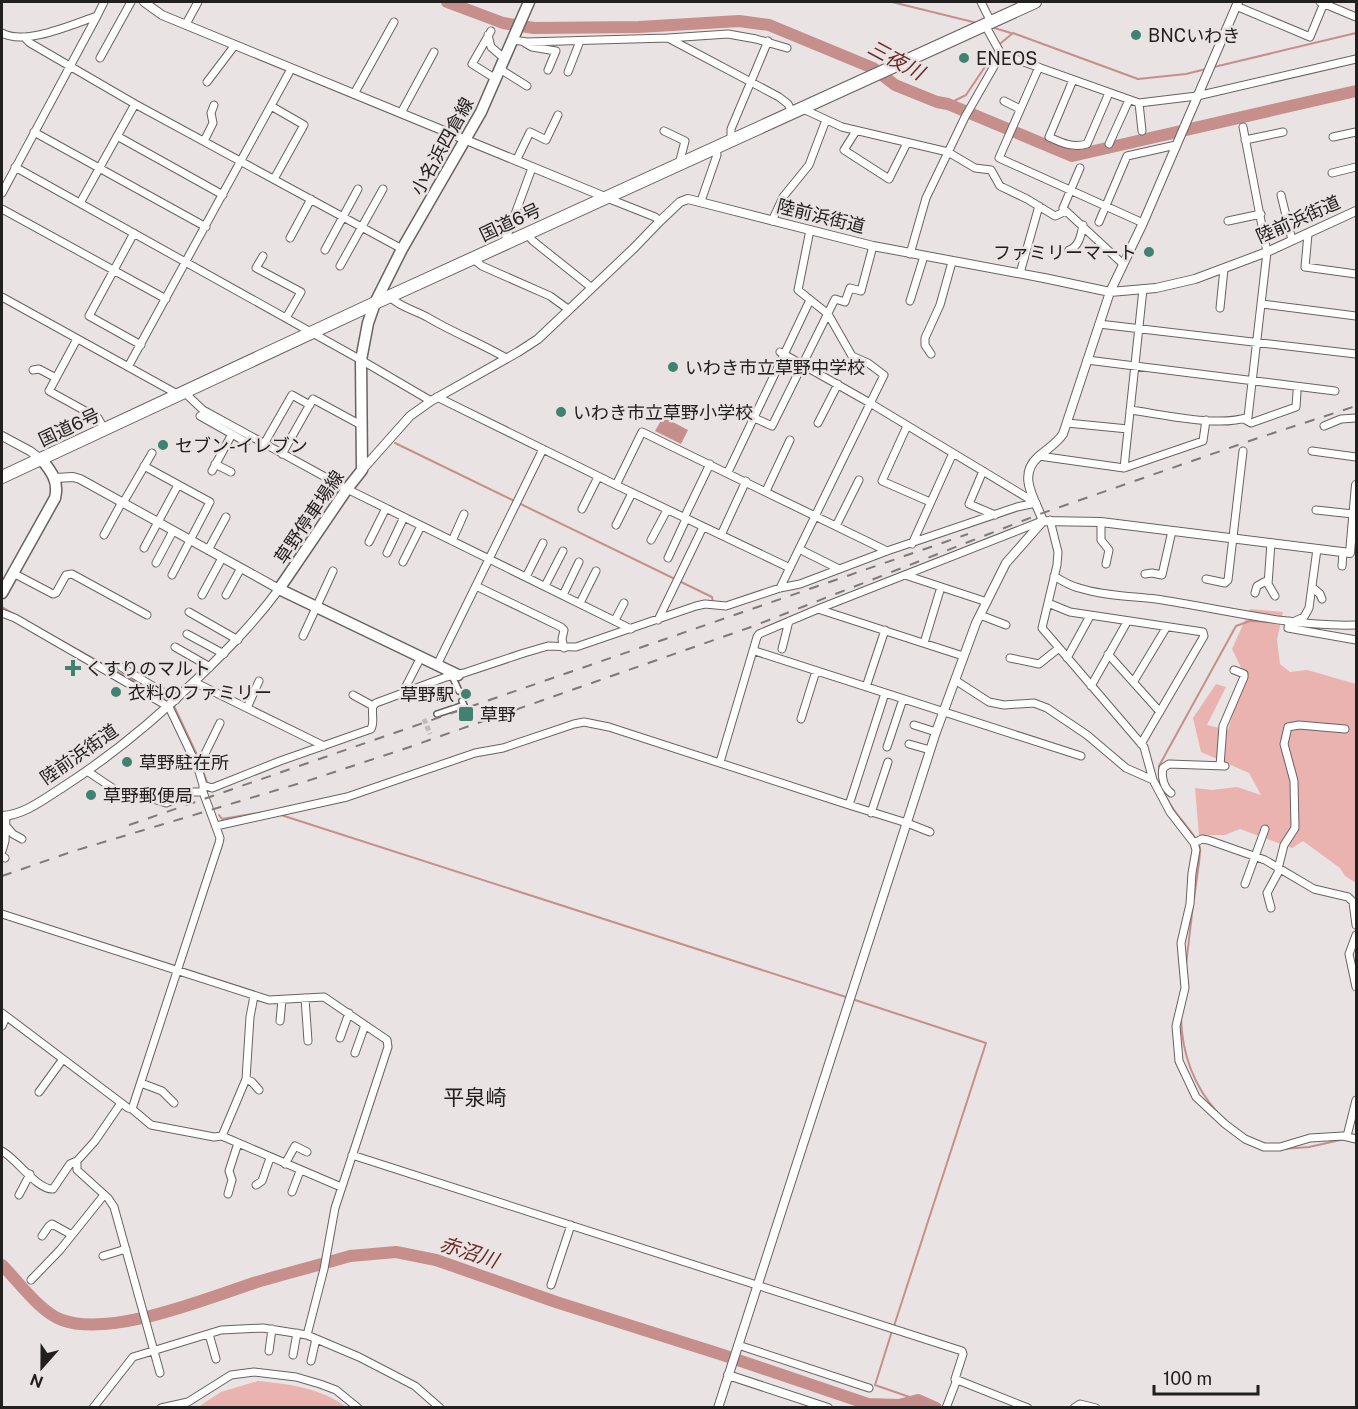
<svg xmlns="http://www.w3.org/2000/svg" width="1358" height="1409" font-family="'Public Sans','Noto Sans JP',sans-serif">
<rect width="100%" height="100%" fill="#e9e3e3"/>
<path fill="#eab3af" d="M1250 609 1283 612 1277 640 1280 664 1290 672 1307 670 1356 684V883L1345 876 1340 868 1303 841 1292 848 1240 829 1225 835H1199L1195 788 1212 790 1237 787 1261 795 1249 773 1201 752 1193 718 1216 684 1226 687 1207 725 1228 730 1244 674 1232 649Z
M258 1381C289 1384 321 1388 346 1407H198L221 1392Z"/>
<path fill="#c78f8b" d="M663 417 688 430 681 444 655 431Z"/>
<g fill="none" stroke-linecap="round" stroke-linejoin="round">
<path stroke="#c78f8b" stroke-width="2" d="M892 2 977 23
M991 27 1011 33
M1214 67 1356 33
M948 104 966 95 1001 43 1013 33 1138 79 1186 74 1206 69
M2 301 68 337
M78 343 121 367
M395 443 712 597 713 602
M2 607 14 614
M39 628 168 700
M174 706 197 755
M203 771 207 782
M219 815 222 819 270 811
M281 815 846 997
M1194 899C1195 889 1201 855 1200 848 1198 839 1190 831 1185 824 1170 807 1159 789 1159 766L1236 626 1250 621 1272 622
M1186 965 1193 905
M852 999 986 1043 894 1326
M1181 1018C1182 1053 1194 1086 1217 1112
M1283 1149 1309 1147 1345 1139
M892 1331 875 1385 918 1400
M204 1396 222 1384"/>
<path stroke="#c78f8b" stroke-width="12" d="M447 2 503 23 534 28 639 27 739 21 769 25 873 68 895 85 937 102 948 104 1072 156 1356 91
M2 1265C18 1281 41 1313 62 1320 112 1338 207 1298 257 1282 288 1273 319 1265 350 1256L396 1252 436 1260 556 1302 723 1355 868 1404 899 1405 918 1400 936 1408"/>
<path stroke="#c1bcbc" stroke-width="5" stroke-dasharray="5 2.5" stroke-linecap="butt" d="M424 719 430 734"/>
<g stroke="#686362" stroke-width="8">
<path id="pedestrian" d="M452 676 459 691
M437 714 464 705 462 701"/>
</g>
<g stroke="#686362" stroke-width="9">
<path id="minor" d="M981 2 991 22
M1320 2 1356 17
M1236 6 1310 37 1324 3
M186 24 198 2
M985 25 1001 54 1139 103 1197 96 1356 59
M491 31 472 64 496 79
M2 33C25 46 73 24 97 16L104 2
M488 35 491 47 505 59
M24 37 30 43 135 104 402 249
M668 38 728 34 756 39 787 48
M513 40 527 42 668 38 779 97 788 104 792 112
M525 43 532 47 556 51 548 70
M100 58 131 2
M1039 67 999 158 1143 223
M500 69 527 86
M568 72 580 41
M1073 80 1049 137C1062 143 1072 148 1087 144L1109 93
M207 82 235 45
M354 94 394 22
M1004 101 1020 109
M1139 103 1142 131
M271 106 304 125 274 179
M801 108 842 127 948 152 975 168 991 170 1000 186 1027 199 1055 216 1066 211 1123 264
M401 113 434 52
M664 131 685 141 679 164
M856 131 844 150 889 179 907 143
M34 132 206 227
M117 136 223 195
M1333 137 1356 132
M1245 140 1283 132
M204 141 213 123 211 113 214 105
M731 141V129L768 41
M1109 144 1129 100
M516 161 530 132 546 140 558 115
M15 167 361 360 431 401
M1332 173 1356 167
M2 193 97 16
M1281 195 1292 240
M607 198 655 217 660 221
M701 201 717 155 716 147
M80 203 135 104
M1063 208 1080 168
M2 209 166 299
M772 221 783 197 809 165 826 120
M1228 221 1261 214
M1099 222 1127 156 1176 145
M134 233 89 316 141 345
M527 234 533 241 592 288
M1308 234 1305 267 1356 274
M290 238 311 199
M504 244 532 168
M325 250 358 189
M1069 250C1079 247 1081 235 1083 225
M910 254 926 198 965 117 1001 54
M263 256 256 268 301 292 286 318
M473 259 482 266 550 296 568 309
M340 266 383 189
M1020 273 1039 206
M2 297 179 395
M390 297C400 307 414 310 427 317 452 332 480 343 506 358
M910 301 924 256
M1262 304 1356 316
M1220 308 1224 269
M1099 324 1356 354
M77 339 49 391 98 418 105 430
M780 352 870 403 1036 503
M931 354 925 345V338L940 305 952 262
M1087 360 1335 391
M128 367 291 69
M33 370 39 369 56 378
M185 393 203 410 347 489 631 629
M437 397 616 485 790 568
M737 410 772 426 835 299 845 302 850 288 861 291 873 246
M1130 410C1161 414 1219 428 1248 417L1267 252 1243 127
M200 416 246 442
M1244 419 1251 423 1296 407 1297 392
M818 423 838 384
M1067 423 1128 429
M907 426 882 481 930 502
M1324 426 1341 419 1356 418
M264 444 292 395 310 405
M1312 451 1356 457
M282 454 313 399 361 425
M1039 456 1124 468 1203 441 1206 420
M215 464 231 472
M144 466 210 502 172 575
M1124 468 1143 289
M212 471 232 434
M983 471 969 504 995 515
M728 472 810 300
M616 485 642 432 887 551
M766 491 790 440
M123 503 152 453
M582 509 598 477
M1316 510 1353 514
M684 518 710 464
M1050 520 1058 552 1057 565 1042 628 1144 747 1153 780
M1101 522V540L1109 550 1106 564
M616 525 632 493
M836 526 859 480
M104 535 122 502
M721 535 746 481
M651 540 667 510
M452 541 464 514
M369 542 386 508
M1271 543 1268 584 1275 596
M912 544 953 453
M144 548 178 485
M799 549 839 569
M208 550 226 517
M387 553 404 517
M668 558 686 519
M403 562 421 526
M156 563 173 531
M1342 566 1343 552
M13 573 53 594 56 593 66 575 72 574 147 615
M1145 574 1152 573 1162 575 1172 531
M905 575 987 602
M1054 576C1062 581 1070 586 1079 588 1104 596 1131 596 1156 599 1223 609 1289 627 1356 625
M526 577 543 543
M1206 579 1225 583 1228 580 1243 451
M476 586 561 627 564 630 562 639 564 648
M545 586 563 551
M1312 587 1320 594 1322 599
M780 588 884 375 868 363 852 356 828 314 798 290 810 230
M1255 593 1257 586 1268 580
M202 595 222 558
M226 595 241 568
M563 595 579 562
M580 603 596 571
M1048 603 1070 612 1203 632 1204 636 1141 744
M818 609 1042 521
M189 612 238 640
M2 613 15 618 169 707 198 768 203 785 212 788 280 761 371 729C375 722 371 714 373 706L376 703 446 677 464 673 524 653 548 646 576 647 696 606 705 604 726 606 780 588 800 584 887 551 1017 507 1036 503
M980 615 1006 625
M615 620 624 603
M658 620 703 527
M1289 621 1288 628 1356 640
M1295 621 1304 617 1309 608 1317 549
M187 634 224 654
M303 636 333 571
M924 643 941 587
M175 647 210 667
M782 649 789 621
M755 651 1081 756
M1108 654 1160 712
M1010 658 1039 664 1059 648
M1067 658 1090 616
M437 665 543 449
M121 667 176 700
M955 680 989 702 1004 705 1034 703 1047 708 1087 735 1126 768 1153 780 1170 812 1194 843 1196 850 1192 873 1190 904 1181 943 1185 988 1176 1026 1179 1061 1196 1097 1225 1124 1245 1139 1264 1147H1280L1310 1138 1343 1136 1356 1139
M1134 681 1166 628
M194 682 324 746
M1091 686 1127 622
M866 687 885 630
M404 693V690L421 657
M353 695 373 706
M247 708 259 681
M801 719 816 671
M914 725 936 732
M909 744 930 750
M887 747 903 699
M720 762 757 637 759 634 818 609 963 656
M1220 766 1223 726 1244 677V674L1234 670
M198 768 220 723
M87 771 117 791 134 793 166 803 192 792H203
M1171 793C1164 788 1161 777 1163 768L1169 764 1225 766
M849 805 885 693
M871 813 888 762
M6 826 13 834 22 839
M216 826 347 797 475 753 503 748 574 724 584 722 609 727 849 805 907 823 930 832
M1194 843 1202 839 1208 840 1265 860 1314 889 1348 897 1353 902 1356 925
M2 851 5 841 6 816
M2 856 5 858
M1278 869 1284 845 1295 828 1294 781 1284 744 1288 727 1299 725 1345 729
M1245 884 1265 829
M1271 908 1267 893 1280 869
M2 914 269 1000 324 997 387 1040 388 1047 335 1208 324 1269 307 1335
M1356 935 1349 954 1356 987
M305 998 308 1041
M2 1013 128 1108 132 1109 219 843 220 838 203 792V785
M280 1021 282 1000
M2 1026 6 1017
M340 1038 349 1013
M355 1053 365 1025
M246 1079 252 1082 259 1090
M141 1083 162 1091 174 1103
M39 1092 63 1059
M121 1103 95 1141 77 1161V1170L108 1198 114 1207 160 1373
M132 1109 151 1125 214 1137 222 1136 341 1187
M222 1136 246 1079 250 1017 254 996
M1347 1136 1356 1100
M2 1151C17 1159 37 1190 53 1189L70 1164 77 1161
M352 1155 962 1351 963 1354 955 1379 956 1382 946 1408
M285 1164 295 1146 307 1152
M256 1185 262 1181 270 1158
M292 1192 300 1171
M228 1194 232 1180 229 1171 238 1143
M19 1195 30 1174
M42 1236 49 1226 52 1224 72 1235
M103 1256 126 1249
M31 1280 60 1250 104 1195
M551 1285 571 1225
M209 1334 216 1359
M738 1345 869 1388
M269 1351 272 1329
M293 1355 297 1333
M311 1361 316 1339
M955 1379 1028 1408
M93 1408 133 1357 221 1330 263 1328 307 1335 359 1357 415 1386 440 1408
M161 1408 188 1402 231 1375 254 1372 296 1377 320 1384 336 1390 358 1408
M1074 1408 1080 1404 1096 1408"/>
</g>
<g stroke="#686362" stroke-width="10">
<path id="tertiary" d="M144 2 162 15 605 197
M2 436 30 451 42 460
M362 470 410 416 431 401 518 352 538 339 634 248 660 221 680 202 688 199 873 246 1044 278 1110 292 1156 288 1195 279 1267 252 1356 211
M1043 521 1101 522 1350 553 1356 485
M2 816C24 815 44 799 63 787 113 755 157 718 199 677 228 649 255 622 279 589L80 479 73 477 55 478
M728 1375 828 1408
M718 1408 936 732 976 623 1006 563 1043 521C1035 499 1017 476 1038 457 1047 449 1056 444 1063 434L1110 292 1143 223 1238 2"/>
</g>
<g stroke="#686362" stroke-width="13">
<path id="secondary" d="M375 303 368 323 361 360 362 470 347 489 279 589 458 675"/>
</g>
<g stroke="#686362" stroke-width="13">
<path id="primary" d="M375 303 402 249 481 112 529 2
M2 593 55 498C59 482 52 472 42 460"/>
</g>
<g stroke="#686362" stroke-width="14">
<path id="trunk" d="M2 477 375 303 1035 2"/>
</g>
<use href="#pedestrian" stroke="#fff" stroke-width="5"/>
<use href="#minor" stroke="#fff" stroke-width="7"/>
<use href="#tertiary" stroke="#fff" stroke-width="8"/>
<use href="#secondary" stroke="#fff" stroke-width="10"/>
<use href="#primary" stroke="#fff" stroke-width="10"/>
<use href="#trunk" stroke="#fff" stroke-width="12"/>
<path stroke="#7e7a7a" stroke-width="2" stroke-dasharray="10 10" stroke-linecap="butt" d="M129 825 968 534
M2 876 74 851 307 781 401 750 751 627 1040 514 1258 438 1356 406"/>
</g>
<g fill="#418170" stroke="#e9e3e3" stroke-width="2">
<circle cx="1136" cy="35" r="6"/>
<circle cx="964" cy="58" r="6"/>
<circle cx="1149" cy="252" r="6"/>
<circle cx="673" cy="367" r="6"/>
<circle cx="561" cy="412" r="6"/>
<circle cx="163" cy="445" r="6"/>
<path d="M70 659h6v6h6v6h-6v6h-6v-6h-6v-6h6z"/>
<circle cx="116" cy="692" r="6"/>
<circle cx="466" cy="694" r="6"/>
<rect x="458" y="706" width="16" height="16" rx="3"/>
<circle cx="127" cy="762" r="6"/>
<circle cx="91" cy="795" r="6"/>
</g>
<g text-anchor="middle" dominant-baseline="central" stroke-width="5" stroke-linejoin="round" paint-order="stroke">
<g font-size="18" fill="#22201f" stroke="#e9e3e3" text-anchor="start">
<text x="1148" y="35">BNCいわき</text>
<text x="976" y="58">ENEOS</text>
<text x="1137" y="252" text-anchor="end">ファミリーマート</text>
<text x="685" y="367">いわき市立草野中学校</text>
<text x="573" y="412">いわき市立草野小学校</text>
<text x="175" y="445">セブン-イレブン</text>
<text x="85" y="668">くすりのマルト</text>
<text x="128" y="692">衣料のファミリー</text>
<text x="454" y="694" text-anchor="end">草野駅</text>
<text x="480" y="714">草野</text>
<text x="139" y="762">草野駐在所</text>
<text x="103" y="795">草野郵便局</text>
</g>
<g font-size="18" fill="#22201f" stroke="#e9e3e3">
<text transform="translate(442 146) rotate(-61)">小名浜四倉線</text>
<text transform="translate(821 216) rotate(14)">陸前浜街道</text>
<text transform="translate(1298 219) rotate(-24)">陸前浜街道</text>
<text transform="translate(510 222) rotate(-25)">国道6号</text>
<text transform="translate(69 427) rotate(-25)">国道6号</text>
<text transform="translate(309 517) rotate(-56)">草野停車場線</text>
<text transform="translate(79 754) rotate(-35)">陸前浜街道</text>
</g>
<g font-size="20" font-style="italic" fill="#6c2826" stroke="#e9e3e3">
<text transform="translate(896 60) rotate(28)">三夜川</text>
<text transform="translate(469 1252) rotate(18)">赤沼川</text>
</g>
<g font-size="21" fill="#22201f" stroke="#e9e3e3">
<text x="475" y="1097">平泉崎</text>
</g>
</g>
<rect width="1358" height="1409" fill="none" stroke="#22201f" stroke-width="6"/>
<g transform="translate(42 1367) rotate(201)" stroke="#e9e3e3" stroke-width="4.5" paint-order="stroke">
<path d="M0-4.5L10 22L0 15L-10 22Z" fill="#22201f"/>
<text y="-9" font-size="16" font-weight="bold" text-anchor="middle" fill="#22201f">N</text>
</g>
<path d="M1154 1385v9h104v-9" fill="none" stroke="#22201f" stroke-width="3"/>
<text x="1163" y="1385" font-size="18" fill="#22201f" stroke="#e9e3e3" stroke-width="4.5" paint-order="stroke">100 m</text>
</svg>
